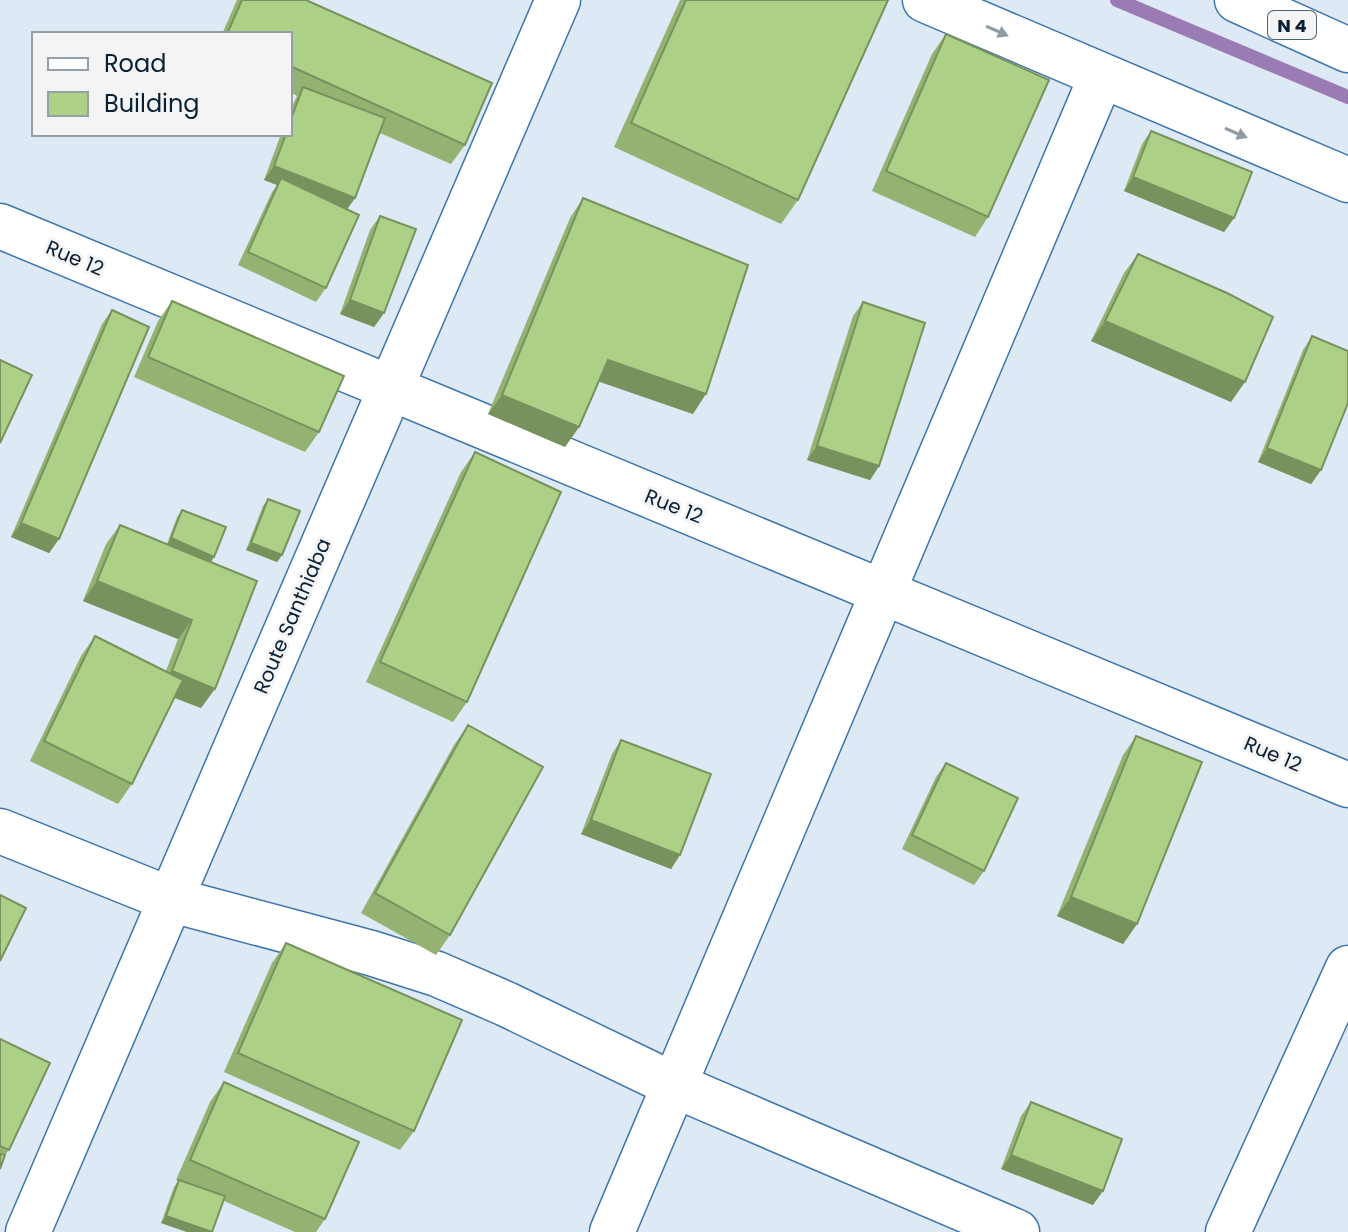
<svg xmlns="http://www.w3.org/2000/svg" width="1348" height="1232" font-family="Poppins,sans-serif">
<rect width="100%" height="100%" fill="#dde9f5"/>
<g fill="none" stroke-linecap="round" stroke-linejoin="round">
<path stroke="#9b7bb4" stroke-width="14" d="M1117 0 1348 97"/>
<g stroke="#3c76ad" stroke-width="47">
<path id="minor" d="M925 0 1348 180
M0 226 1348 785
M0 831 172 900 371 953 437 974 506 1004 676 1086 1017 1232
M28 1232C206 822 378 409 558 0
M612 1232 1101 77
M1228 1232 1348 968"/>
</g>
<g stroke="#3c76ad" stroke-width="47">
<path id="highway" d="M1237 0 1348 50"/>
</g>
<use href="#minor" stroke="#fff" stroke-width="44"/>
<use href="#highway" stroke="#fff" stroke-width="44"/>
</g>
<path fill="#94b373" d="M237 0H306L465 145 451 164 380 133 355 198 347 209 326 288 316 302 238 265 272 192 277 185 264 180 281 134H290V110L297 96 290 92V34H222Z
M680 0H888L798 200 781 224 614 147Z
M946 34 988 217 975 237 872 191 932 54Z
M1151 131 1234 218 1224 232 1124 191 1142 144Z
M583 198 693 414 599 381 579 427 565 447 488 414 570 218Z
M380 216 384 313 374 327 340 314 370 230Z
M1138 254 1231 402 1091 341 1124 273Z
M172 301 319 432 305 452 134 377 158 321Z
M863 302 879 466 870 480 807 460 853 316Z
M112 310 59 539 49 553 11 537 102 324Z
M1312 336 1321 470 1311 484 1258 462 1303 350Z
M475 452 467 702 453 722 366 682 461 472Z
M268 499 282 555 277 562 246 550 263 506Z
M182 510 214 557 211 562 201 708 174 698 132 784 118 804 30 761 81 656 95 636 166 671 178 639 83 601 106 544 120 525 167 544 177 517Z
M468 725 450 935 436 955 361 913 454 745Z
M1136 736 1137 924 1123 944 1057 916 1123 755Z
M621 740 680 855 671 869 581 834 612 754Z
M946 763 984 871 974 885 902 849 936 777Z
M286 943 414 1131 400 1150 224 1072 272 963Z
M0 1039 9 1150 4 1156 0 1169Z
M224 1082 325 1219 316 1232H295L224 1201 212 1232H187L161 1223 174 1187 178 1181 176 1180 210 1102Z
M1031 1102 1093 1205 1001 1169 1021 1116Z"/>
<path fill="#78925e" d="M274 166 355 198 345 212 281 178 277 185 264 180Z
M1133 177 1234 218 1224 232 1124 191Z
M350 300 384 313 374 327 340 314Z
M1105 321 1245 382 1231 402 1091 341Z
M608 360 706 394 693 414 594 380Z
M502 395 579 427 565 447 488 414Z
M817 446 879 466 870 480 807 460Z
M1267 448 1321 470 1311 484 1258 462Z
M21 523 59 539 49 553 11 537Z
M171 538 214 557 209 564 166 546Z
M251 543 282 555 277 562 246 550Z
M97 581 192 620 178 639 83 601Z
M172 671 215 689 201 708 158 691Z
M591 820 680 855 671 869 581 834Z
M1071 897 1137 924 1123 944 1057 916Z
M1011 1155 1103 1191 1093 1205 1001 1169Z
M166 1216 212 1232H187L161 1223Z"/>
<path fill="#acd086" stroke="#78925e" stroke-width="2" d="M242 0H306L492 83 465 145 290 66V34H227Z
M686 0H888L798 200 631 123Z
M946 34 1049 80 988 217 886 171Z
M303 87 385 118 355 198 274 166 286 134H290V122Z
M1151 131 1252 172 1234 218 1133 177Z
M281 178 359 215 326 288 248 252Z
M583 198 748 265 706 394 608 360 579 427 502 395Z
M380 216 416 229 384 313 350 300Z
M1138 254 1227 293 1273 317 1245 382 1105 321Z
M172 301 344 376 319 432 148 357Z
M863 302 925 323 879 466 817 446Z
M112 310 149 327 59 539 21 523Z
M1312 336 1348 351V403L1321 470 1267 448Z
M0 360 32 375 0 443Z
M475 452 561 492 467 702 380 662Z
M268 499 300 511 282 555 251 543Z
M182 510 226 527 214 557 171 538Z
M120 525 257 581 215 689 172 671 192 620 97 581Z
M95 636 183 680 132 784 44 741Z
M468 725 543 767 450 935 375 893Z
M1136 736 1202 762 1137 924 1071 897Z
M621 740 711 774 680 855 591 820Z
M946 763 1018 798 984 871 912 835Z
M0 895 26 908 0 961Z
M286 943 462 1020 414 1131 238 1053Z
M0 1039 50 1063 9 1150 0 1146Z
M224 1082 359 1142 325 1219 190 1160Z
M1031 1102 1122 1139 1103 1191 1011 1155Z
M0 1154 5 1155 0 1169Z
M179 1180 225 1196 212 1232 166 1216Z"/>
<defs><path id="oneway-solid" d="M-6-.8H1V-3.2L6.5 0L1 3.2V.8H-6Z" transform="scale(2)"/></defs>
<g fill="#8f9ba5">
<use href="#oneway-solid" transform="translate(997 31) rotate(24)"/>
<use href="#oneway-solid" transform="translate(1236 133) rotate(23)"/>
</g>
<g text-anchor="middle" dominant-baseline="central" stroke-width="6" stroke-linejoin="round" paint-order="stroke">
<rect fill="#f4f4f4" stroke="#4e606f" stroke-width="2" x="1268" y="11" width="48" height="28" rx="6"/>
<g font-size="18" font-weight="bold" fill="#072036">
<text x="1292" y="25">N 4</text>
</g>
<g font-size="20" fill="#072036" stroke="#f4f4f4">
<text transform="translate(75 258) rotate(23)">Rue 12</text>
<text transform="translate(674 506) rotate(22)">Rue 12</text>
<text transform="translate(292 616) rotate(-67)">Route Santhiaba</text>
<text transform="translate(1273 754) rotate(23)">Rue 12</text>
</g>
</g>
<rect x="32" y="32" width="260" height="104" fill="#f4f4f4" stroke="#959fa8" stroke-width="2"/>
<rect x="48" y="58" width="40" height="12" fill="#ffffff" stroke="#959fa8" stroke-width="2"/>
<text x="104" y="72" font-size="24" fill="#072036">Road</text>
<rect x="48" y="92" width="40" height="24" fill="#acd086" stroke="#959fa8" stroke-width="2"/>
<text x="104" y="112" font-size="24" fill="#072036">Building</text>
</svg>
